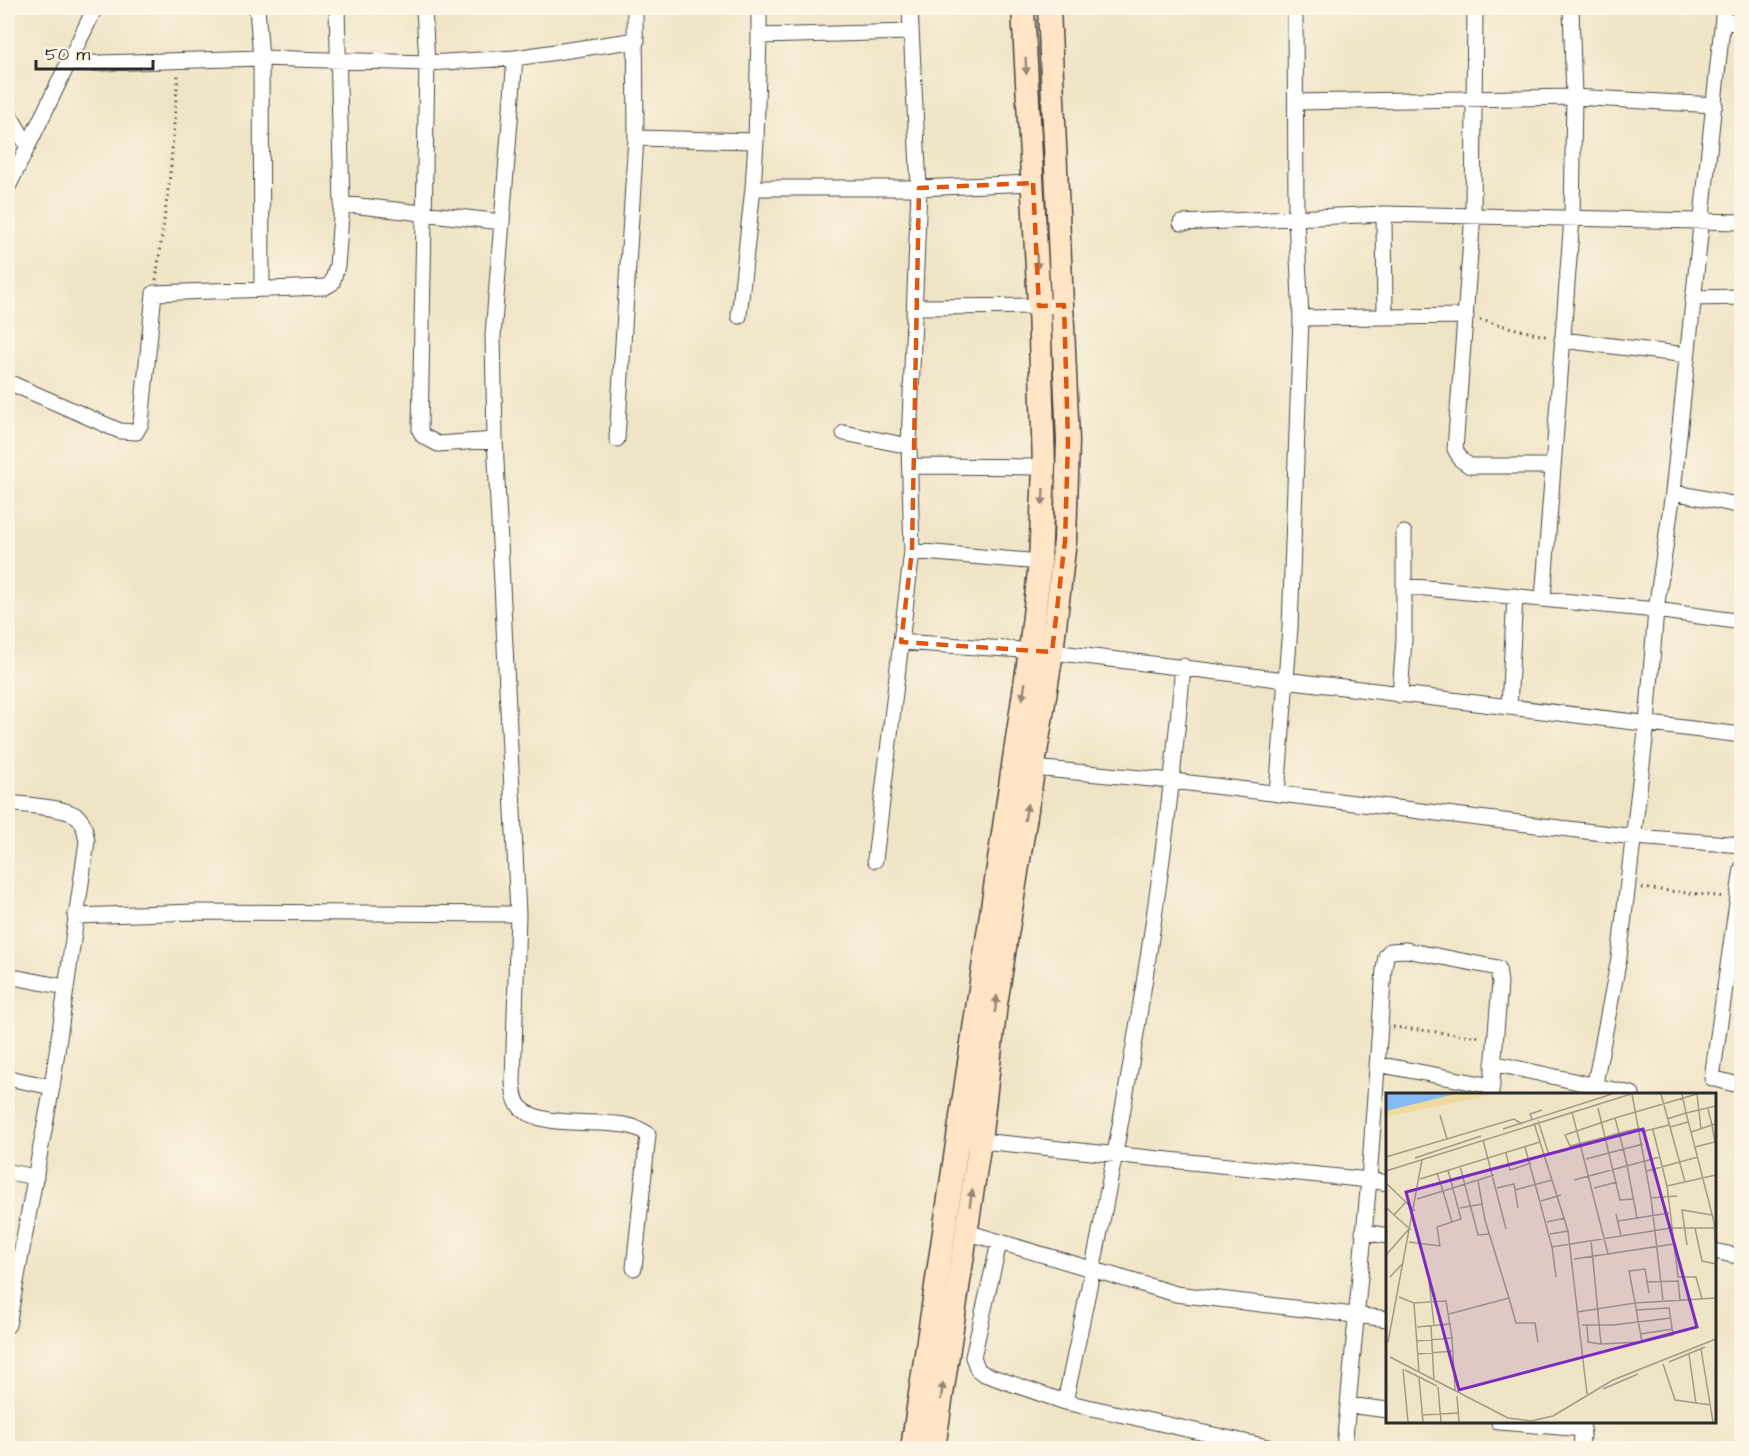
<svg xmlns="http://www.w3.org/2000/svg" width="1749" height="1456" font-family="'Architects Daughter',sans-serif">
<rect width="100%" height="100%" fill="#fcf5e5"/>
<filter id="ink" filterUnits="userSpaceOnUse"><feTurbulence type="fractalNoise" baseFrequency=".0167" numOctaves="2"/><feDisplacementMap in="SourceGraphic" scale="12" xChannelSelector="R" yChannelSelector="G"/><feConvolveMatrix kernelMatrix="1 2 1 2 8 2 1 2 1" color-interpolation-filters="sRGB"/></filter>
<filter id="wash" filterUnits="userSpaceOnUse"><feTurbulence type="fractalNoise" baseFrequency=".008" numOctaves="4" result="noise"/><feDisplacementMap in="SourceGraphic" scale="24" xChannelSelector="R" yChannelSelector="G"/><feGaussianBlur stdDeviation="1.35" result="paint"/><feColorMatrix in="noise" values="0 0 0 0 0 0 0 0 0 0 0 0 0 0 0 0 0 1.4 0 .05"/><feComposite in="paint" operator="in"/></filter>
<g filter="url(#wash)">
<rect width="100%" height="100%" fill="#f0e4c6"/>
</g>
<g filter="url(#ink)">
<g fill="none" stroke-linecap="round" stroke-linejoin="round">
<g stroke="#494742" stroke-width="17">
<path id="street" d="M424 8 427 63 420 430 423 436 438 444 495 440
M759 8V36L911 32
M910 8 919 188 909 446 912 551 901 642 1052 652 1742 735
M1475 8 1473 214 1455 449 1461 460 1470 466H1553
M1724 8 1673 492 1742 506
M1723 22 1742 23
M68 64 261 58 257 8
M1296 102 1574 97 1715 105
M8 112 27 145
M636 138 756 141 753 188H919L1033 183
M756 141 759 36
M8 187 95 8
M342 204 502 222
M1384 214 1385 317
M1181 223 1384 214 1742 222
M262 289 261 58 427 63 515 58 637 40
M1693 298 1742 297
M916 307 1048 306
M739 316 753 188
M1301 318 1466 316
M1562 340 1687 355
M8 382 120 431 136 432 141 423 154 293 325 287 332 283 337 266 342 204 337 8
M844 433 909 446
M617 439 636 138 635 8
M911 466 1044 467
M912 551 1040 562
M1405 586 1656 610 1742 622
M1543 599 1572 218 1574 97 1571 8
M1183 666C1162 914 1117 1159 1065 1402L1272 1448
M1400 695 1404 639V533
M1509 707 1515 596
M1033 768 1173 781 1635 837 1742 845
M1277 794 1290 628 1301 318 1296 218 1295 8
M8 803C23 805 69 807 79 818 85 824 85 833 87 841L52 1087
M875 860 901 642
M1742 868 1712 1078 1742 1086
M518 914 513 1082C514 1091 514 1101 521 1108 548 1134 626 1112 648 1135L634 1268
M75 916 196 912 518 914 495 440 493 335 515 58
M8 976 65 987
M1493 1063 1632 1094
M1377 1064 1492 1086
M8 1078 52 1087 8 1325
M1593 1094 1619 958 1647 723 1656 610 1673 492
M971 1140 1369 1180 1344 1448
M8 1172 36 1177
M1388 1183 1369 1180 1384 969 1386 956 1390 951 1406 950 1498 968 1500 983 1491 1094
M966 1232 1176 1294 1388 1319
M1363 1232 1388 1236
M999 1243 973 1357 978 1370 984 1374 1065 1402
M1714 1251 1742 1257
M1348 1405 1388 1410
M1499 1422 1583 1429
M1581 1448 1583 1422"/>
</g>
<g stroke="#494742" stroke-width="25">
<path id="secondary" d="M912 1448 1030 651 1040 562 1044 467 1039 306 1023 8
M934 1448 980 1141 996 1004 1052 652 1065 541 1068 441 1049 8"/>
</g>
<path stroke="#494742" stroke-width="3" stroke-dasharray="1.5 4.5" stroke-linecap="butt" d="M156 280 170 175 178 74
M1480 320 1549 337
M1642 888 1725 897
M1393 1027 1482 1037"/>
<use href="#street" stroke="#fff" stroke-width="15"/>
<use href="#secondary" stroke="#ffe4c6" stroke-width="22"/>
</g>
<defs><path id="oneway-solid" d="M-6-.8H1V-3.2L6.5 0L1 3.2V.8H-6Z" transform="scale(1.5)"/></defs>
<g fill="#958878">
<use href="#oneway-solid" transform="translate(1026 66) rotate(87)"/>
<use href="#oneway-solid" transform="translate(1037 261) rotate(87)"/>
<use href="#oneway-solid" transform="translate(1043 497) rotate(93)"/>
<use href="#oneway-solid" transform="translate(1024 691) rotate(99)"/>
<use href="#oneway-solid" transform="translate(1026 812) rotate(-81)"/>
<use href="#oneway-solid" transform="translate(996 1004) rotate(-82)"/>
<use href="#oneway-solid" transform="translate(971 1198) rotate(-81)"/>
<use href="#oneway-solid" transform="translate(942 1391) rotate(-82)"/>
</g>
</g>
<path fill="none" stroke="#df570e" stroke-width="4.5" stroke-dasharray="12 8" stroke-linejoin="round" d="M1033 183 1039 306 1064 305 1068 441 1065 541 1052 652 901 642 912 551 919 188Z"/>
<g transform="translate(1386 1093)">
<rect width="330" height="330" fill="#f0e4c6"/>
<path d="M10 1H109L0 24V3Z" fill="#eeda9e"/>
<path d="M0 1H69L0 18Z" fill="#85baf4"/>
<path fill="none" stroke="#a19a88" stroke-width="1.5" d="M246 1 265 105 291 103M275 1 299 89M311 1 315 36M212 15 234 107 248 106M322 16 326 32 330 31M186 19 222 161M54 22 61 46M229 25 311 1M146 26 144 21 156 17M281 26 300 20 296 1M152 28 163 62M148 30 182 138 201 301M284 34 302 29M117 36 226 1M267 37 281 93 292 184H310L316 206M255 39 283 32M305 39 300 20 330 13M97 47 120 136M139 54 166 154 285 135H330M309 54 329 49 326 32 305 39 328 129 330 161M120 60 124 77 145 70M0 64 128 26 136 31M29 65 95 43M200 66 257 51M74 73 92 142 103 141M0 78 245 1M261 78 312 64M34 86 154 49M188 87 274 64M0 90 29 118M281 93 330 82M111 95 128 91 129 97 166 87M208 95 231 89M129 97 132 115M265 105 277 207M31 106 57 98 51 80M155 108 175 102M0 114 8 122 20 109M74 115 96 111M230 121 235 143M8 122 25 137M251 125 241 72 237 55 229 25 179 42 184 53 220 44 233 40 254 35M232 128 283 120M66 129 57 98 108 82M161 129 179 125M309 135 316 168 330 171M164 141 182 138M205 147 215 251 256 249 287 242 283 215 250 217M23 149 54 153 51 134 75 126 62 77M301 152 296 117 326 122M166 154 170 184M0 162 23 136M188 166 288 151M4 184 18 169M292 187 294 207M43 188 48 232M261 189 292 188M263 200 259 176 243 178 249 210 330 205M13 204 28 210 60 208 66 245M123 205 130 230H149L152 249M28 210 33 279M191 219 249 210 256 249M63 221 123 205 99 127 92 88M196 232H227L285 225M201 232 202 249 215 251M45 233 48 288M31 234 64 231M254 241 287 236M31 248 66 245 69 297M2 249 36 67M315 256 327 329M32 261 67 258M303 261 310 311M4 264 122 325 145 328 167 323 227 287 330 246M283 269 319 254M277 271 289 307 325 312M17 276 22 329M19 277 51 293M33 285 37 329M52 294 55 329M217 296 252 281M71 303 73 329M36 322 72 320"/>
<path fill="#7b2cbf" fill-opacity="0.15" stroke="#7b2cbf" stroke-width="3" d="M257 36 311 234 73 297 20 99Z"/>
<rect width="330" height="330" fill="none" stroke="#2b2b2b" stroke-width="3"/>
</g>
<rect width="1749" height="1456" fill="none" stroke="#fcf5e5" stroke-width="30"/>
<path d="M36 60v9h117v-9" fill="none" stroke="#2b2b2b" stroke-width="3"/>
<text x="45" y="60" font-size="18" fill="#2b2b2b" stroke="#fcf5e5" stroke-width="4.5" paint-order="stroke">50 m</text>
</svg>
